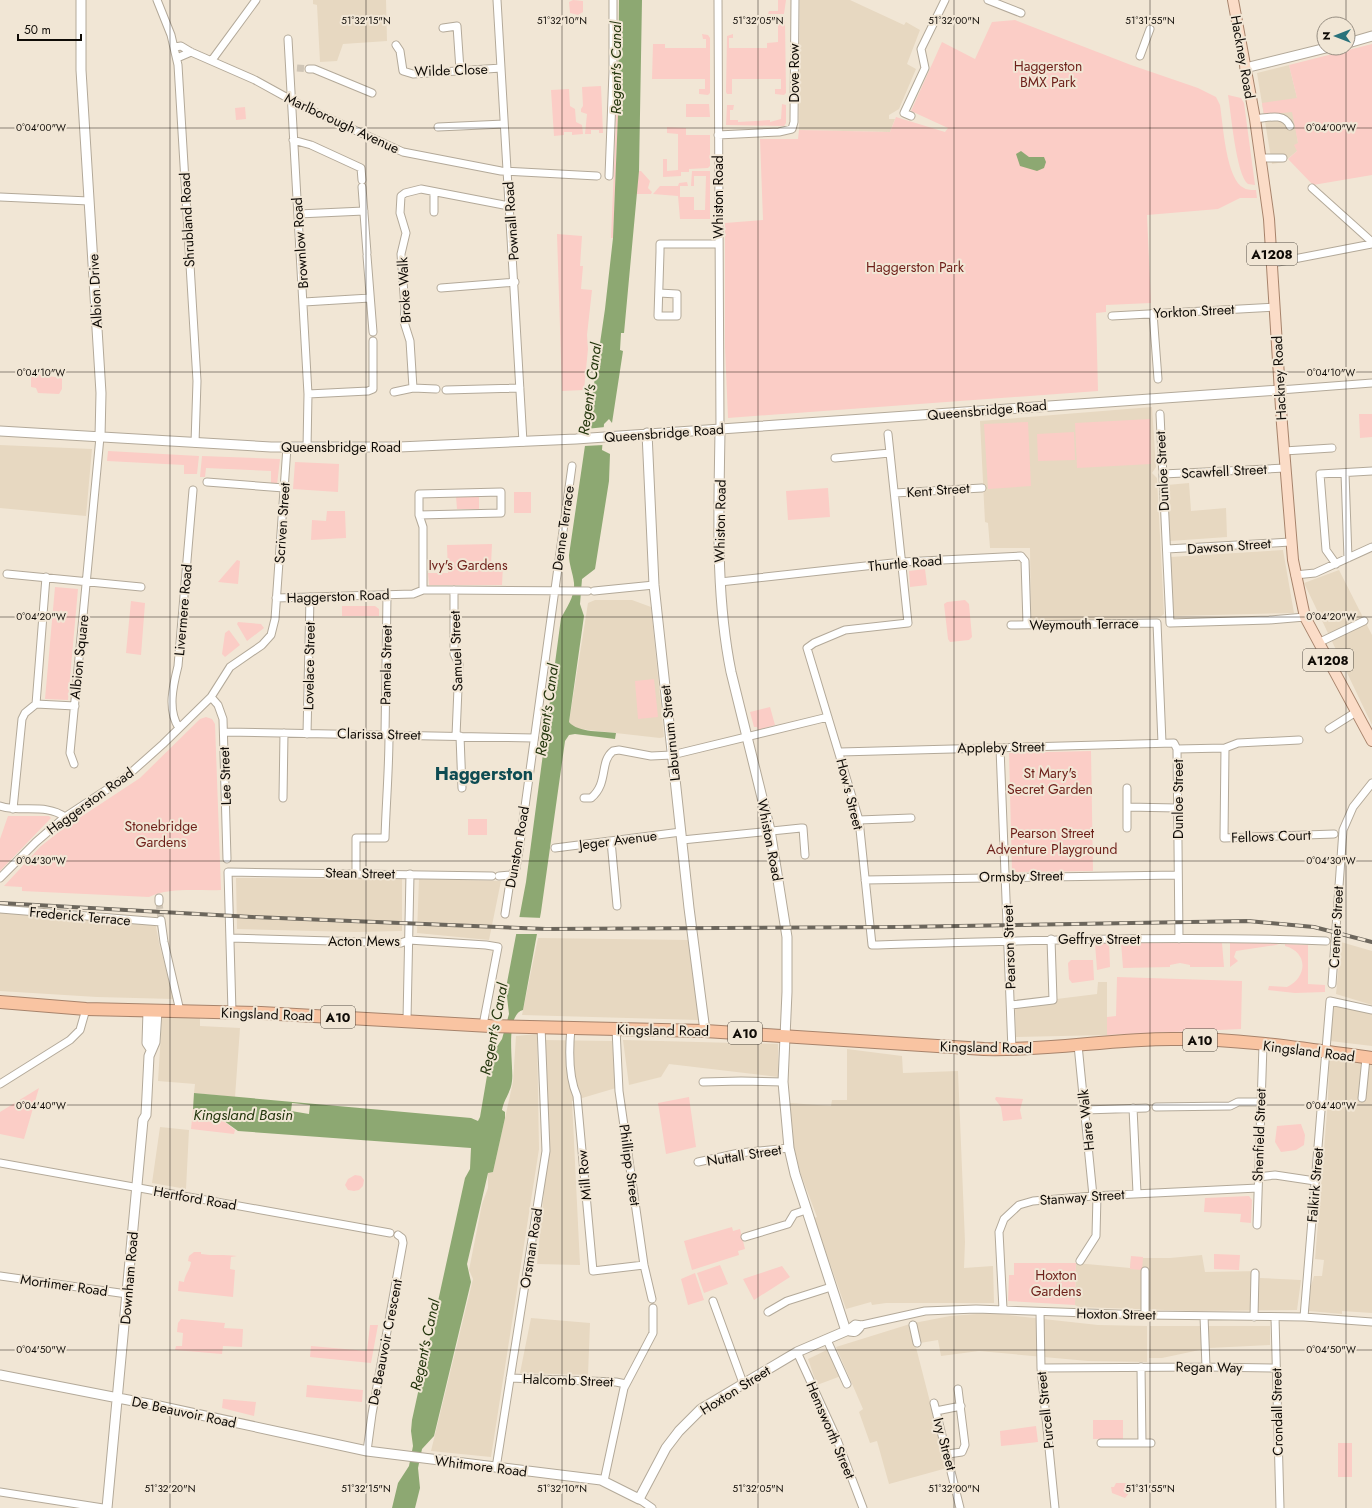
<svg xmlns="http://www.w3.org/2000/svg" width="1372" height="1508" font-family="Jost,sans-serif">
<rect width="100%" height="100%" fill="#f1e6d5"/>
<path fill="#e7d8c1" d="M313 0H386L387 41 343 44 337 61 320 62 317 5 313 4Z
M800 0H850L904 25 906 22 920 30 907 64 916 69 899 109 889 115V119H895L890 132 799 130Z
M1289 65 1297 98 1293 112 1298 143 1297 151 1284 162 1272 164 1257 73Z
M1152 407 1156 467 1152 473 1157 478 1164 614 1160 617 1079 620H1033L1031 617 1030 548H990L988 523 985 522 980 421Z
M0 445 92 449 86 516 0 508Z
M1189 483 1191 511 1226 508 1227 537 1170 541 1167 485Z
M1283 550 1294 613 1172 616 1170 557Z
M1339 570 1372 635V725L1304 583Z
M595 600H632L651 607 664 737 660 738 580 729 572 726 569 722 588 603Z
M236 878 402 879V931L356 932 237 929Z
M419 879 501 881 489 940 417 933Z
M0 907 155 922 160 947 174 999 97 997 0 991Z
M538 938 689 940 699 1020 522 1015Z
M1341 942 1372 951V1005L1336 994Z
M1098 982H1107V1035L1016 1037 1015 1004 1097 994Z
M1334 1004 1372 1009V1046L1330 1041Z
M162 1017 200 1018V1026L240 1028 235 1097 194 1093 195 1084 158 1081Z
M537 1034 539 1149 491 1457 431 1451 473 1279 469 1270 482 1204 488 1188V1172H493L513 1082 516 1036Z
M542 1040 612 1041 616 1088 572 1101 580 1265 537 1264 548 1151Z
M623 1040 778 1044V1077L669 1064 661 1077 629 1085Z
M847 1049 902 1056 903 1073 958 1071 965 1242 964 1268 993 1266 994 1303H886L872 1305 871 1302 846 1309 814 1218 817 1217 800 1172 794 1147 790 1103 831 1106 832 1100H847Z
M1329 1058 1372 1064V1313L1342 1311V1314L1309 1311 1310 1289 1314 1276H1322L1324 1260 1315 1259 1328 1100Z
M160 1127 189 1130 186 1189 152 1183Z
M1202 1255 1205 1272 1260 1271V1278L1301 1280 1297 1310 1194 1311 1078 1307 1075 1305 1076 1263 1130 1268 1131 1258H1170Z
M990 1313 1098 1325 1147 1326V1362L1088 1361 979 1351 941 1356 938 1340 920 1343 914 1323 950 1316Z
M531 1318 590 1323 588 1375 520 1373Z
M910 1324 947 1468 889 1484 877 1441 870 1443 859 1412 863 1409 836 1347Z
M1150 1326H1270V1345L1209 1348 1162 1358H1149Z
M829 1349 841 1376 817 1385 808 1359Z"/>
<path fill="#fbcdc6" d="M573 0 583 1V12L578 15 570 13 569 2Z
M618 0V114L613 238H611L618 75Z
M778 0H786L784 14H768L769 11H778Z
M783 19 785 21 786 93 784 95 775 94V89H781V79H732V94H727L726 92 727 36 733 34V38H729V48H767V43L778 42V22H766L767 20Z
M1015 20 1131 65 1198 88 1216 97 1220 105C1223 124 1226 180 1244 188 1247 190 1253 190 1256 190L1257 198H1240L1218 209 1147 215 1151 303 1106 305V312L1096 313 1098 391 728 418 725 347V223L763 220 760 139H798L799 130 890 132 896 117 945 132 948 128 911 111 942 42 975 59 992 22Z
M702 34 708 35 710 38V93L708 95 699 94V89H705V79H652L653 44H665V48H706V39H703Z
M1372 44V175L1313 185 1288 159 1297 151 1294 145 1298 143 1292 112 1264 115 1262 103 1297 98 1289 65Z
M601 86 603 133H599V130H591V134H585L587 114 581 112V109L583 106 582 87Z
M569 89 570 106 575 109 576 122 582 125 583 134 572 135V132H564V135L554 136 551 90Z
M1228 95 1241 98 1244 103 1255 185 1248 184C1236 175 1231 112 1228 95Z
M686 104H709L710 117H686Z
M782 104 786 105V123L784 126 726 125 727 105H734L733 110H730V120H738V122L770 120V122L781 119Z
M245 107 246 119 236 120 235 108Z
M667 127 686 128V135H710V166L708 168 689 169V172H681V176L663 177V159H667V171L678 170V134L667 133Z
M639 171H641L650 181 648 188 652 192 651 194H636Z
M692 171H710V219H680L678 196 653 194 660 186H678L679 183 687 182 688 186H680V197H694V210H705L706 176H694V186H691Z
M557 234 582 236 580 266H583L581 289 592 290 587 335 588 349 584 390 562 391Z
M34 374 62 378V389L59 394 38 393 36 388 31 387V376Z
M1359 414H1372V437L1360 438Z
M1150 419 1151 464 1077 468 1075 423Z
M1028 422 1031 486 988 489 984 424Z
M1074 432 1075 460 1038 461 1037 434Z
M108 451 199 456 197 474H184V465L107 461Z
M202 456 280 459 277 485 271 484V471L206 468 205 477H200Z
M295 462 339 464 338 492 293 489Z
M828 488 830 517 788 520 786 491Z
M514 492H531V513H514Z
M456 496H479V509H457Z
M327 511H345L346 538 311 540 312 520 326 521Z
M492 544 491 565H503L502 585H429L428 573H448L447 545Z
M237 560 240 561 238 584 218 582Z
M925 569 927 585 910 587 909 571Z
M55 587 78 589 68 700 45 699Z
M965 600 969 604 972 637 969 640 950 642 948 639 944 604 947 602Z
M131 601 145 603 141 655 126 653Z
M342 606H375L379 609V616H342Z
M238 622 261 624 264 628 247 641 237 624Z
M229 630 240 645 225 657 222 654 225 633Z
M654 679 658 717 638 719 635 681Z
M770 707 775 725 758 730 757 727H754L750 712Z
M206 717 212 719 215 724 221 890C197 891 170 887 149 897L22 891V887L4 886 41 846 64 828 140 778 200 719Z
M1091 751 1093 871 1012 872 1009 753Z
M8 816H49L51 818 0 871V839Z
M468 819H487V835H468Z
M1109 941 1110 967 1097 970 1095 943Z
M1121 942 1222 943 1224 967H1190V965L1180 963 1170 965V967L1123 968Z
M1230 943H1282L1276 945 1236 951 1234 957 1238 961 1230 967Z
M1285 944 1308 945V984L1325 985V992L1295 993 1268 990 1269 986 1287 987C1308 977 1308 952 1285 946Z
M1071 960H1093L1094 980 1072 983 1069 979 1068 963Z
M1117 977 1242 981 1241 1029 1107 1035V1017L1116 1016Z
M39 1088 24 1139 0 1134V1112Z
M689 1097 696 1147 666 1154 658 1103Z
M996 1097 1023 1099 1020 1110 1022 1119 1003 1121 1001 1107 995 1099Z
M193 1109 213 1113 235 1130 234 1134 191 1129Z
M1301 1124 1305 1135 1304 1145 1296 1150 1281 1152 1275 1142 1277 1126Z
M355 1175 361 1176 364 1180 363 1186 359 1190 354 1191 348 1190 345 1185 348 1179Z
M1249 1196 1252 1200 1251 1223 1240 1222 1241 1214 1204 1212 1205 1198Z
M732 1227 733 1231 740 1229 745 1249 738 1251 739 1255 692 1270 684 1241Z
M194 1252H201V1254C213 1256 224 1254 237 1256L231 1257 230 1269 235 1270 233 1297 178 1291 179 1281 184 1282C185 1274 190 1270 191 1262L188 1261 189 1256Z
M1214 1254 1240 1255 1239 1270 1214 1269Z
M1131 1256 1143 1257 1142 1270 1130 1269Z
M1014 1263H1076L1075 1305 1008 1301 1009 1275H1014Z
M720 1265 728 1284 704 1293 697 1273Z
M782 1266 790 1277 754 1300 743 1279Z
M695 1273 704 1300 688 1305 681 1279Z
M181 1319 225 1323 224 1328 243 1329 242 1347 223 1346 222 1354 175 1350 176 1346H182L183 1333 177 1332 178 1323Z
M370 1325H378L371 1363 310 1357 311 1346 367 1351Z
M307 1385 363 1390 362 1402 306 1397Z
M223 1399 256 1402 254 1416 222 1408Z
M1093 1420H1123V1439H1093Z
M1036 1426 1038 1442 1001 1446 1000 1431Z
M1338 1443H1352V1477H1338Z
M1116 1483H1127L1130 1486V1492L1125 1498 1112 1493 1111 1487H1114Z"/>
<path fill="#8da872" d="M619 0H642L639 171 624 333H621L620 350 623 351 612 423 609 419 604 424 602 450 610 454 609 481 595 569 582 579 580 604 584 616 569 722C578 733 603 731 616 733L615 739 575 734 569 735 565 741 541 912 523 1010C504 1015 514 1066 512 1081 511 1092 504 1099 502 1110L505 1112V1118L493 1172 488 1173 467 1264 471 1282 434 1436 422 1449 418 1468 420 1488 415 1508H392L398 1483 409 1466 413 1446 411 1431 412 1420 465 1178 470 1169 471 1148 238 1131 213 1113 193 1109 194 1093 471 1118 478 1121 480 1117 488 1070 494 1051 502 1039 509 1014 506 988 526 882 561 618C567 607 575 596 574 583 573 573 569 565 569 555L605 309 613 238 618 114Z
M1021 151 1029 157H1044L1046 162 1044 168 1037 171 1020 166 1016 154Z"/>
<path fill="#f1e6d5" d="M605 427 604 445 584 446 586 429Z
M518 917 543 918 540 934H515Z
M292 1103 310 1105 309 1114 291 1111Z"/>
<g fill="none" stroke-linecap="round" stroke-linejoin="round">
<path stroke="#cfc5b6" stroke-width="7" stroke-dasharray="7 3.5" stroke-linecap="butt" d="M297 68 309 69
M159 902 161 920"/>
<g stroke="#b3a999" stroke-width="9">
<path id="street" d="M157 0 171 35 178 65 197 381 195 443
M497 0 523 442
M718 0 720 430
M988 0 1021 13
M443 28 457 26 460 70
M288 39 308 394 307 448
M396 45 400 51 403 71 413 74 501 68
M175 47 181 46 191 52 255 80 304 107 403 152 501 171 597 176
M1140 56 1150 29
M177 58 191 52
M212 60 256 0
M309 69H314L372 93
M911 116 904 113 925 68 921 49 945 0
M1255 119C1267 118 1284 112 1290 126
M438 127 504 124
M718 135 779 132 792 129 794 122 795 0
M293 140 311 145 361 168 362 180
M1261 158H1283
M609 176 613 72V0
M362 187 367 253
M1312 188 1372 242
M434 192V212
M0 197 89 201
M298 214 364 211
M367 256 373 332
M1273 263 1372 244
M441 288 515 282
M659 293 677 294V316H658L660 252V244H718
M304 302 370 298
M1153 313 1158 379
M1112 316 1275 307
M413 388 436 389
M446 390 520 388
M1280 390 1372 383
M394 392 413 388 410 341 404 322 405 308 401 254 406 233 400 213 401 196 405 193 421 189 509 206
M308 394 368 391 373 389V341
M1160 414 1170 623 1269 620 1305 617
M888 434 908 623 845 630 814 643 807 648 859 820 872 945C1023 941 1175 935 1326 941
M1284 451 1332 448
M835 458 890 453
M1345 473 1348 558
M1163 474 1285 468
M207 482 284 488
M895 493 982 488
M419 515 501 513V492L419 494V515L423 527V590
M1167 549 1290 542
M1336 564 1326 550 1320 474 1372 471
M7 574 141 587
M1295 575 1315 573 1372 547
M46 577 36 704 75 706
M720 582 902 562 1021 556 1025 561 1027 624
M454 590V654L459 664 456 736
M594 591 654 585
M276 598 413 594 423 590H446L588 591
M1011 625 1157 623 1162 743
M1318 643 1364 621
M211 697 218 705 223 719 227 859
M179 728C167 710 173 686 178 666L193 490
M1329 729 1356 712
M224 732 534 738
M307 734 310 597
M385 735 387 595
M460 736 462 788
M1000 748 1012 1050
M1225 748 1224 838 1334 834
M1177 749 1225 748 1238 743 1299 740
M840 752 1174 743 1177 749 1179 939
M74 764 70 753 100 437
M1127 788V828
M283 798 284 733
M584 798H591C609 783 599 762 613 751L619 750 651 756 672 755 828 717
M0 806C21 813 46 803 65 817
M1127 807 1177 808
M13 809 22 719 25 713 36 704
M859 820 911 818
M682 840 801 828H803L805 855
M611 841 617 906
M555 848 681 832
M356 873V838H385C386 803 389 770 389 735
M499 876 511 875
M0 878 36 842 65 817 126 777 163 744 211 697 230 667 262 645 271 635 275 619 287 447
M865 880 1178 875
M159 898V902
M0 909 161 922
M505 914 511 875 516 868 519 850 572 466
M161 920 164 942 180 1011
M230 938 401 943 409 940 486 945 498 947 483 1025
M1332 984 1343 830 1353 807 1372 783
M1011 1005 1053 1000 1051 939
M232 1012 228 872 492 876
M407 1020 410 874
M571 1028C569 1049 568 1076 577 1096L593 1271 644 1265
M616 1029 619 1091 644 1265 652 1299
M1078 1045 1093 1196
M703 1082 741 1081 783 1082
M0 1084 70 1040 80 1030 86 1009
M1362 1098 1366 1058
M1156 1107 1230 1106 1238 1102H1260
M1133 1108 1137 1193
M1085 1110 1146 1108
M698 1162 739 1153 789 1148
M0 1163 390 1233
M1258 1177 1275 1175 1315 1181
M1257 1225 1263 1045
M745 1237 788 1224 794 1214 806 1210
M1080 1261 1096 1236 1097 1195
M0 1276 127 1294
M713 1301 743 1383
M1003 1309 999 1232 1004 1219 1019 1205 1033 1201 1093 1196 1258 1188
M768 1312 787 1301 831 1287
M1040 1312 1041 1368 1055 1508
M1145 1315V1271
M1204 1316 1206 1367
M1254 1317 1255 1273
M1275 1317 1280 1508
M1304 1317 1330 1001 1372 1010
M913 1325 917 1343
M846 1331 855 1324 862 1325 925 1311 976 1309 1145 1315 1304 1317 1372 1322
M846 1331C855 1334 857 1333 862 1325
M827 1340 847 1384
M797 1352 836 1437 863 1508
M1141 1367 1142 1443
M1041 1368 1206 1367 1276 1368
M510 1378 616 1382 626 1384
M934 1403 960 1508
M936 1411 961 1406
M1101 1443H1151
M367 1451 372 1414 403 1243 402 1238 398 1235
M948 1454 962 1452 965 1445 958 1389
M496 1468 546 1151 541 1026
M604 1481 624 1388 653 1333V1308
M0 1492 103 1508
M639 1499 652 1508"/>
</g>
<g stroke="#b3a999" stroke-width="11">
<path id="secondary" d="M81 0V70L101 393 100 437
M1348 43 1372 36
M1245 68 1326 48
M0 431 271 447H399L576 439 1280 390
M647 433 654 585 689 908 705 1031
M148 1011 147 1043 151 1049
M0 1375 159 1406 367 1451 601 1480 639 1499 666 1448 679 1431 701 1409 797 1352 846 1331 795 1174 789 1148 783 1082 787 992V937L770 830 731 672C715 593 719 510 720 430
M107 1508 143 1120 146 1115 149 1056 155 1042 157 1011"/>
</g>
<g stroke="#a7836b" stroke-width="12">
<path id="primary" d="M1233 0 1255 119 1269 219 1282 424 1293 560 1305 617 1372 741"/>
</g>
<g stroke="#a7836b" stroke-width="14">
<path id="highway" d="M0 1002 86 1009 261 1013 490 1026 705 1031 984 1049C1047 1051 1109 1039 1172 1039 1238 1038 1306 1049 1372 1058"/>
</g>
<use href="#street" stroke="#fff" stroke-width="7"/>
<use href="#secondary" stroke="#fff" stroke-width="9"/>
<use href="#primary" stroke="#fbdcc7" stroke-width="10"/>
<use href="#highway" stroke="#f9c4a2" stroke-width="12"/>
<g stroke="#6c665c" stroke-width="4">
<path id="rail" d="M0 903 252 917 546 929 899 927 1248 921 1314 927 1372 942"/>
</g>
<use href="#rail" stroke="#f1e6d5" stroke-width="2.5" stroke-dasharray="8" stroke-linecap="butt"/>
</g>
<path fill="none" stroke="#0f0b06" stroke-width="1" stroke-opacity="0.45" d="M170 0V1508M366 0V1508M562 0V1508M758 0V1508M954 0V1508M1150 0V1508M1346 0V24M1346 48V1508M0 128H1372M0 372H1372M0 617H1372M0 861H1372M0 1105H1372M0 1350H1372"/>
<g text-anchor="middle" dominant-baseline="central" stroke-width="4" stroke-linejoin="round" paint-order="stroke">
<g fill="#f1e6d5" stroke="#534d44" stroke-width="1">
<rect x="1247" y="243" width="50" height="22" rx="3"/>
<rect x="1303" y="649" width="50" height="22" rx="3"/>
<rect x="321" y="1006" width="34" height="22" rx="3"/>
<rect x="728" y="1022" width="34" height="22" rx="3"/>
<rect x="1183" y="1029" width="34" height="22" rx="3"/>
</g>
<g font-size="13" font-weight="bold" fill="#0f0b06">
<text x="1272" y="254">A1208</text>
<text x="1328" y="660">A1208</text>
<text x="338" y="1017">A10</text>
<text x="745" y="1033">A10</text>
<text x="1200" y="1040">A10</text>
</g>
<g font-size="14" fill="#0f0b06" stroke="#f1e6d5">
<text transform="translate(1243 57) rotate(80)">Hackney Road</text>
<text transform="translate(451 70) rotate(-2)">Wilde Close</text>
<text transform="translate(794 73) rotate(-90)">Dove Row</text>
<text transform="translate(342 123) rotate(25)">Marlborough Avenue</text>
<text transform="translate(718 197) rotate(-90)">Whiston Road</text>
<text transform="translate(187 220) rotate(-93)">Shrubland Road</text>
<text transform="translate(511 221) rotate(-94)">Pownall Road</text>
<text transform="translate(300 243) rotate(-94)">Brownlow Road</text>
<text transform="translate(404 290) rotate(-93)">Broke Walk</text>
<text transform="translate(95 291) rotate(-93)">Albion Drive</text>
<text transform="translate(1194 311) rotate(-3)">Yorkton Street</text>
<text transform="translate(1279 378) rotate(-93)">Hackney Road</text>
<text transform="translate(987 410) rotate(-5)">Queensbridge Road</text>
<text transform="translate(664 433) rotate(-4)">Queensbridge Road</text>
<text x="341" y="447">Queensbridge Road</text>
<text transform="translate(1162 471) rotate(-93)">Dunloe Street</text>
<text transform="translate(1224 471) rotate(-3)">Scawfell Street</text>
<text transform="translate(938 490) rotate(-4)">Kent Street</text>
<text transform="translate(720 521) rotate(-89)">Whiston Road</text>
<text transform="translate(282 523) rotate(-86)">Scriven Street</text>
<text transform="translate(563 528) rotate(-82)">Denne Terrace</text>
<text transform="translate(1229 546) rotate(-4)">Dawson Street</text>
<text transform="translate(905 563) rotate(-5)">Thurtle Road</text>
<text transform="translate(338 596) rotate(-2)">Haggerston Road</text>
<text transform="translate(183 610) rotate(-85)">Livermere Road</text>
<text transform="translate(1084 624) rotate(-1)">Weymouth Terrace</text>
<text transform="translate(456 651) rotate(-92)">Samuel Street</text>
<text transform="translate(79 657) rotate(-84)">Albion Square</text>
<text transform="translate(386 665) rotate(-89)">Pamela Street</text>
<text transform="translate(309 666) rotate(-89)">Lovelace Street</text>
<text transform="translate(670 733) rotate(-96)">Laburnum Street</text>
<text transform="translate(379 734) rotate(1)">Clarissa Street</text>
<text transform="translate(1001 747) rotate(-1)">Appleby Street</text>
<text transform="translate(225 776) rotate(-92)">Lee Street</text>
<text transform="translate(850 794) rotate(76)">How's Street</text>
<text transform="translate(1178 799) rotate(-90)">Dunloe Street</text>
<text transform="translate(90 801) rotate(-36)">Haggerston Road</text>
<text transform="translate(1271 836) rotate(-2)">Fellows Court</text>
<text transform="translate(618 840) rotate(-7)">Jeger Avenue</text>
<text transform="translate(770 840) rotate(79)">Whiston Road</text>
<text transform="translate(517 847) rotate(-80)">Dunston Road</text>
<text transform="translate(360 873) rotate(1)">Stean Street</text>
<text transform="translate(1021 876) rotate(-1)">Ormsby Street</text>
<text transform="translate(80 916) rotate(5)">Frederick Terrace</text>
<text transform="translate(1336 927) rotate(-87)">Cremer Street</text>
<text x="1099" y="939">Geffrye Street</text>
<text x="364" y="941">Acton Mews</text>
<text transform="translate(1009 947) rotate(-92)">Pearson Street</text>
<text transform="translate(267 1014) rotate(2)">Kingsland Road</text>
<text transform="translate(663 1030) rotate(1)">Kingsland Road</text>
<text transform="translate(986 1047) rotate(1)">Kingsland Road</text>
<text transform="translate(1309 1051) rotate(7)">Kingsland Road</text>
<text transform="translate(1086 1120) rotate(-96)">Hare Walk</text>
<text transform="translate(1259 1135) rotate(-88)">Shenfield Street</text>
<text transform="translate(744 1155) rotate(-9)">Nuttall Street</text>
<text transform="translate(630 1165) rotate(82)">Phillipp Street</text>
<text transform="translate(584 1175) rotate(-95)">Mill Row</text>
<text transform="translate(1315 1185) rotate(-85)">Falkirk Street</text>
<text transform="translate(1082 1197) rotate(-4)">Stanway Street</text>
<text transform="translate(195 1198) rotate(10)">Hertford Road</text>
<text transform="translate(531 1248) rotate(-81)">Orsman Road</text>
<text transform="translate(129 1278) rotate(-85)">Downham Road</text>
<text transform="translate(64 1285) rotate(8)">Mortimer Road</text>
<text transform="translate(1116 1314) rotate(1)">Hoxton Street</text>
<text transform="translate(385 1342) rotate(-79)">De Beauvoir Crescent</text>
<text transform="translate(1209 1367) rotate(1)">Regan Way</text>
<text transform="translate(568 1380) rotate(2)">Halcomb Street</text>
<text transform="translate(735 1390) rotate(-32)">Hoxton Street</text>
<text transform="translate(1045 1410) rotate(-96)">Purcell Street</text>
<text transform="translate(184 1412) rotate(12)">De Beauvoir Road</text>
<text transform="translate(1277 1412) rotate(-91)">Crondall Street</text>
<text transform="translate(831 1430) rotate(67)">Hemsworth Street</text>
<text transform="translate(945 1444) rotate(75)">Ivy Street</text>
<text transform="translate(481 1466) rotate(7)">Whitmore Road</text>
</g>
<g font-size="14" fill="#6d1f19" stroke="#f1e6d5">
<text x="1048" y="66">Haggerston<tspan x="1048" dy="16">BMX Park</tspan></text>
<text x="915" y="267">Haggerston Park</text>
<text x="468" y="565">Ivy's Gardens</text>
<text x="1050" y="773">St Mary's<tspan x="1050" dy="16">Secret Garden</tspan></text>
<text x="161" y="826">Stonebridge<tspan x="161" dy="16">Gardens</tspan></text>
<text x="1052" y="833">Pearson Street<tspan x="1052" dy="16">Adventure Playground</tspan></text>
<text x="1056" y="1275">Hoxton<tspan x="1056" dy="16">Gardens</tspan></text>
</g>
<g font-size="15" font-style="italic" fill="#24360d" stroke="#f1e6d5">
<text transform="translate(616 68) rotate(-90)">Regent's Canal</text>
<text transform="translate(590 389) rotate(-82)">Regent's Canal</text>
<text transform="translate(547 710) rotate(-82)">Regent's Canal</text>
<text transform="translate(494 1029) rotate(-79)">Regent's Canal</text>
<text x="243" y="1115">Kingsland Basin</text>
<text transform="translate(425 1345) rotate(-78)">Regent's Canal</text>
</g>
<g font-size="18" font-weight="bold" fill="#0d4b52" stroke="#f1e6d5">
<text x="484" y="774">Haggerston</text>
</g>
</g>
<g font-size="10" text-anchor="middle" fill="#0f0b06" stroke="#f1e6d5" stroke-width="4" stroke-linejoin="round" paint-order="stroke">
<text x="366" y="24">51°32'15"N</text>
<text x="562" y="24">51°32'10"N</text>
<text x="758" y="24">51°32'05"N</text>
<text x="954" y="24">51°32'00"N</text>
<text x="1150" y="24">51°31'55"N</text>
<text x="1331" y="131">0°04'00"W</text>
<text x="41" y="131">0°04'00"W</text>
<text x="1331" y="376">0°04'10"W</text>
<text x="41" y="376">0°04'10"W</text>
<text x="1331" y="620">0°04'20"W</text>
<text x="41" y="620">0°04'20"W</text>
<text x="1331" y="864">0°04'30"W</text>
<text x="41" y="864">0°04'30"W</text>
<text x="1331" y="1109">0°04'40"W</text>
<text x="41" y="1109">0°04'40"W</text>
<text x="1331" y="1353">0°04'50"W</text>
<text x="41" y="1353">0°04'50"W</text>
<text x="170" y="1492">51°32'20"N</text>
<text x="366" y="1492">51°32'15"N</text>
<text x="562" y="1492">51°32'10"N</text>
<text x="758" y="1492">51°32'05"N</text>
<text x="954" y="1492">51°32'00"N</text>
<text x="1150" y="1492">51°31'55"N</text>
</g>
<g transform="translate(1336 36) rotate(270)"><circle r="19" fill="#f1e6d5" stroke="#978e82"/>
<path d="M0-3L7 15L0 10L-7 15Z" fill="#29727b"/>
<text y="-6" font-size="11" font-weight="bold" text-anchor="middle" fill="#0f0b06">N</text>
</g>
<path d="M18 34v6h63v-6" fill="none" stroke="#0f0b06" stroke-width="2"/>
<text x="24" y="34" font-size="12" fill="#0f0b06" stroke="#f1e6d5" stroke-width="3" paint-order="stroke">50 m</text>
</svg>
